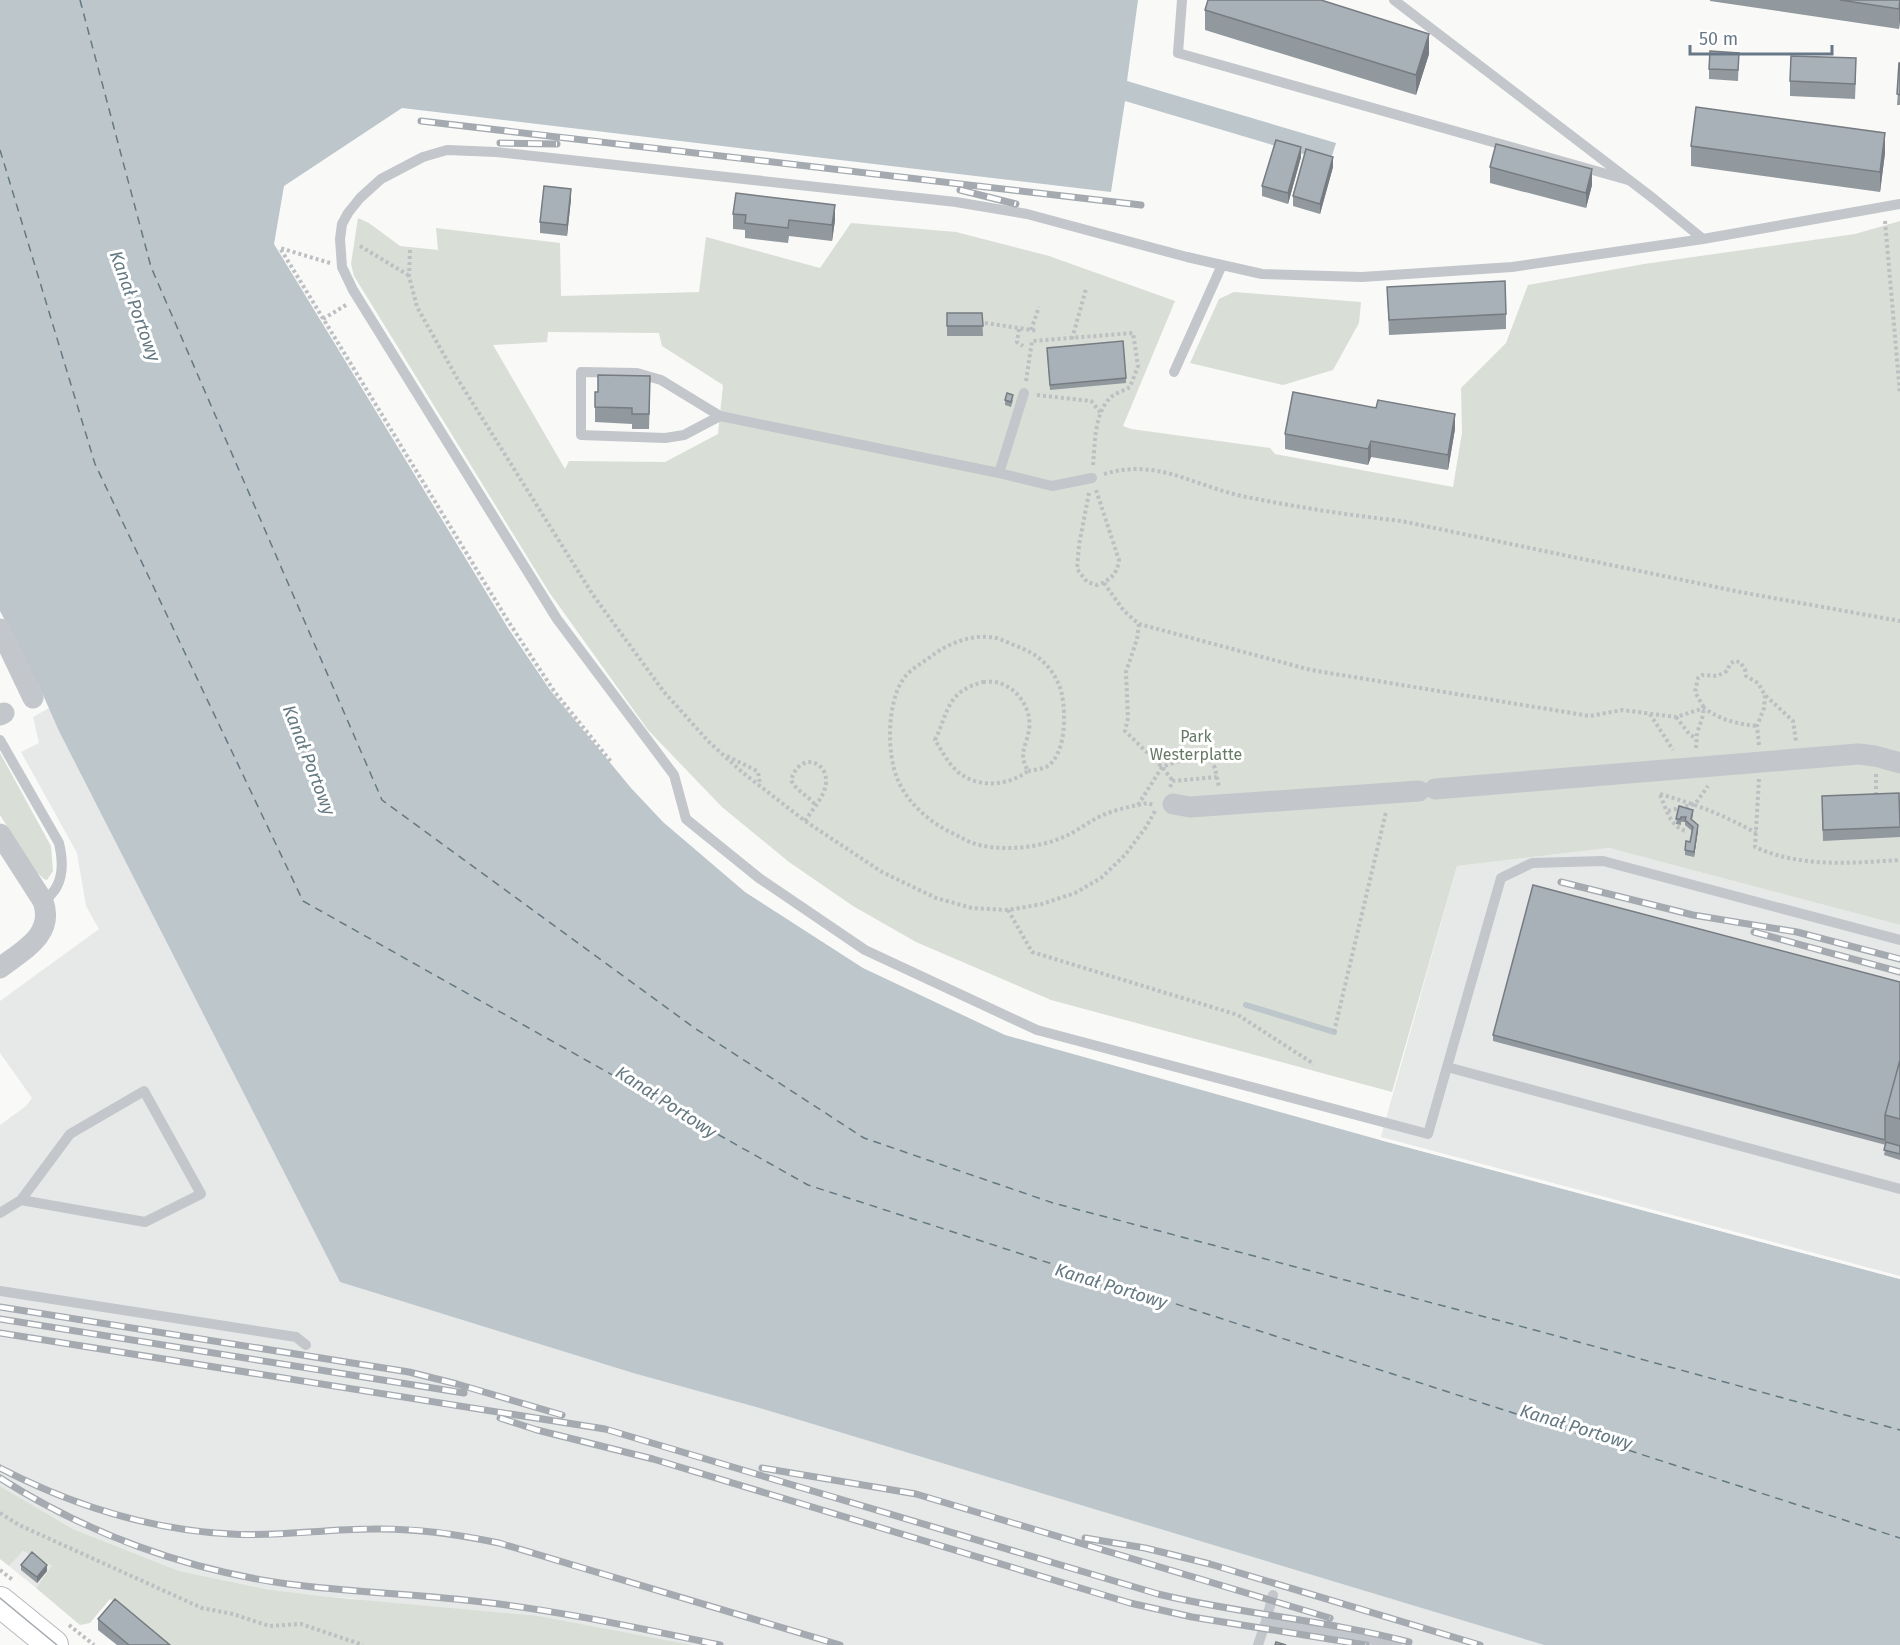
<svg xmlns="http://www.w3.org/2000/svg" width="1900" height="1645" font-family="'Fira Sans',sans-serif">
<rect width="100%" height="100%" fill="#f9f9f7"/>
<path fill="#e7e8e8" d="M49 708 340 1282 633 1373 763 1409 1544 1645H622L350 1598 330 1597 265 1589 179 1571 73 1529 0 1486V1125L26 1106 32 1098 0 1053V1001L99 929 86 906 77 853 21 752 39 743 33 717Z
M1609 848 1900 925V1279L1380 1140 1457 866Z
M23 1551 53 1567 36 1588 9 1566Z"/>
<path fill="#d9ded6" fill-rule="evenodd" d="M358 218 369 223 400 246 438 250 436 228 560 243 561 296 699 292 706 237 820 268 851 223 956 232 1049 256 1175 301 1123 426 1131 429 1270 448 1275 454 1453 487 1462 433 1461 388 1506 343 1528 285 1644 264 1855 234 1900 221V925L1609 848 1457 866 1392 1092 1051 1000 916 942 853 906 789 862 722 807 648 730 549 592 354 276 351 264ZM548 332 659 333 662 346 723 385 718 434 665 462 569 461 565 469 493 345 547 342Z
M1234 292 1361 302 1359 323 1333 370 1283 385 1190 363 1219 299Z
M0 753 51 846 53 871 47 880 44 879 35 871 0 815Z
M0 1486 73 1529 179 1571 265 1589 330 1597 538 1616 691 1645H165L110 1599 90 1623 80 1625 36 1588 52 1566 23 1551 9 1566 0 1559Z"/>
<path fill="#bcc6cb" d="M0 0H1138L1127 81 1336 143 1330 162 1125 101 1111 192 402 108 284 186 274 244 508 628 550 690 631 788 663 822 745 892 863 968 1005 1035 1380 1140 1900 1279V1645H1544L763 1409 633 1373 340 1282 59 731 43 695 0 611Z"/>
<path fill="#f9f9f7" d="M1381 1137 1900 1276V1279L1380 1140Z"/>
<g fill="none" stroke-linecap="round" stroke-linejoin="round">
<path stroke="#bcc6cb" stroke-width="6" d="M1246 1005 1334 1032"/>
<path stroke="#657982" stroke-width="1.5" stroke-dasharray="8 6" stroke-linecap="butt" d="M80 0 151 267 382 800 693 1027 864 1138 1053 1203 1531 1329 1900 1430
M0 150 95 464 303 901 808 1185 1900 1538"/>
<g stroke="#b5babf" stroke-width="32">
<path id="secondary" d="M0 1602 53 1645"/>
</g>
<path stroke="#bdbfc2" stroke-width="4" stroke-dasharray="3 3" stroke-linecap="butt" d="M1885 221 1900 394
M360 246 408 275
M410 250 409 276 417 307 457 378 593 595 664 692 709 742 742 772 805 821 882 872 936 898 972 908 1008 910 1042 904 1075 893 1101 878 1125 855 1146 827 1155 811
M330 263 280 248 508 621 554 691 612 763
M323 319 346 305
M979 322 1038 331
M1019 329 1017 342 1023 346
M1031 330 1039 307
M1072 339 1086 289
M1026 381 1032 341 1133 333 1138 366 1130 387C1123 391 1113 394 1109 399 1094 416 1095 444 1093 465
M1037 395 1091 401 1101 413
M1104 474C1157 458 1192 485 1242 496 1295 507 1348 515 1401 521L1740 592 1900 621
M1089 493 1079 545 1077 569 1087 582 1097 585C1111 580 1117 574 1119 560L1096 490
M1104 583 1124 611 1139 624 1311 670 1590 716 1622 710 1676 717 1704 708C1721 720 1737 724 1757 726
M1139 624 1137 639 1126 672 1128 718 1125 731 1162 767 1173 781
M983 682C989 682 996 681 1002 684 1020 691 1032 711 1029 730 1026 748 1018 753 1028 771 1007 787 973 789 954 768 946 760 941 749 935 740 949 711 946 692 983 682Z
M1650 714 1673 750
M1676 717 1690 735 1696 738
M1759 745 1757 726 1764 708 1765 695
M1696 748 1697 733 1702 719 1704 708 1695 692 1698 678 1702 675 1717 676 1727 671 1730 664 1734 661 1740 662 1745 669 1746 676 1758 683 1765 695 1793 721 1796 741
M727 756 755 770 758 772 760 784
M1028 771C1034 770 1041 769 1046 767 1066 756 1066 714 1062 695 1060 685 1055 675 1048 667 1039 656 1027 650 1014 645 1010 644 1006 641 1002 640 980 631 950 642 933 655 923 663 909 669 902 681 887 705 887 753 897 778 906 801 928 821 950 832 957 835 963 839 970 842 998 853 1042 848 1068 835 1080 829 1091 820 1103 815 1117 809 1133 806 1147 803L1154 805
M1876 774V797
M1759 779 1755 847C1801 868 1851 863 1900 860
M1170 787 1173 781 1217 777
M1660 794C1695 804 1724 815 1756 833
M1660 795C1666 808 1670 827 1686 831
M1138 805 1162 767 1206 751 1215 768 1219 787
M1668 811 1695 804 1708 786
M805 821C812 810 825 796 826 783 828 761 800 751 791 780 796 791 808 795 815 805
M1008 910 1032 952 1238 1015 1314 1064
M1334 1032 1386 812
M0 1513 19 1525 202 1608 233 1614 269 1626 301 1624 363 1645
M0 1570 14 1581
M69 1625 94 1645"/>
<path stroke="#c3c6ca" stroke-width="10" d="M1182 0 1178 53 1628 180
M1394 0 1654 199 1703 239
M1174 372 1222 265
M1024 393 999 473 1052 486 1092 478
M720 416 684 435 665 438 581 435V372L637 373 661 380 720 416 999 473
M0 740 59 843C64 864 64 888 43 901
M1900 940 1603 861 1532 863 1501 878 1447 1067 1900 1189
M1447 1067 1428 1134 1037 1030 865 950 759 878 686 819 674 775 557 619 353 290 342 267 340 239 342 224 348 213 360 198 381 179 423 157 447 150 496 152 956 202 1027 214 1187 257 1262 274 1362 277 1512 267 1703 239 1900 204
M0 1213 21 1200 145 1222 201 1194 144 1091 70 1134 21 1200
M0 1291 296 1337 306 1345
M1266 1621 1273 1595
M1258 1645 1266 1621 1339 1633 1397 1645"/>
<path stroke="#c3c6ca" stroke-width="21" d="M0 629 33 698
M0 715 4 713
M1435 789 1858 754 1875 756 1900 763
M1173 804 1190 807 1419 791
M0 834 43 901C55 935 23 950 0 968"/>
<use href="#secondary" stroke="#fff" stroke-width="30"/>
<path stroke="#a4aab0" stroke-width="1.5" d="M0 1598 57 1645"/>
<g stroke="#a4aab0" stroke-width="7">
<path id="rail" d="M421 121 1141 205
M500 143 557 144
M960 190 1016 204
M1561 882 1693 915 1797 932 1900 959
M1754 932 1900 972
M0 1307 409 1372 457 1384 562 1415
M0 1319 464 1393
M0 1333 605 1429 1158 1594C1240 1614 1326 1620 1409 1642
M500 1418 537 1430 653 1459 1130 1603 1192 1617 1366 1645
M0 1468C72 1505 150 1530 231 1534 278 1537 325 1529 372 1529 415 1528 457 1534 499 1543L840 1645
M762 1468 916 1494 1330 1618
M0 1478C86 1533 186 1570 288 1584 349 1592 412 1594 474 1601 557 1610 638 1628 720 1645
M1085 1538 1145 1548 1210 1564 1480 1645"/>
</g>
<use href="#rail" stroke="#fff" stroke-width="4.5" stroke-dasharray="14" stroke-linecap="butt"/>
</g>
<path fill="#91989e" d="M1710 0H1900V19L1899 29 1710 1Z
M1205 10 1429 54 1416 95 1205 30Z
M1739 53 1738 81 1709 79V69Z
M1900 63V105H1897Z
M1856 74 1855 99 1790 96V81Z
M1691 146 1885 153 1880 192 1691 166Z
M1301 157 1288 204 1262 196V186Z
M1333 167 1320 214 1293 206V196Z
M1490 167 1592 185 1586 208 1490 183Z
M571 199 567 236 540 233V222Z
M733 214 835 220 832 241 789 236 788 243 745 238V230L733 229Z
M1387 287 1506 314V329L1389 335Z
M947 313H982L983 336H947Z
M1047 348 1126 378V383L1050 390Z
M595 392H650L649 429H632V424L595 422Z
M1005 400H1013L1011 407 1005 405Z
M1455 429 1448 470 1371 457 1368 465 1285 449V434Z
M1679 806 1693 815 1692 819 1698 830 1694 857 1685 855V850L1690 842 1692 831 1685 825V822H1681V825L1676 824Z
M1822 806 1900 814V837L1823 841Z
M1900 982V1160L1884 1155 1886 1145 1493 1041V1035Z
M21 1565 47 1571 37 1583 21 1570Z
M98 1619 170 1645H117L98 1630Z"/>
<path fill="#767c81" d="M1900 0V19L1899 29V9Z
M1429 34V54L1416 95V75Z
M1885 133V153L1880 192V172Z
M1301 147V157L1288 204V193Z
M1333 157V167L1320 214V204Z
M1592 169V185L1586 208V193Z
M571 189V199L567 236V225Z
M835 205V220L832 241V225Z
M1455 414V429L1448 470V455Z
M1371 441V457L1368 465V449Z
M1698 825V830L1694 857V852Z
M47 1565V1571L37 1583V1577Z"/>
<path fill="#a9b1b8" stroke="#767c81" stroke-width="1.5" d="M1208 0H1321L1429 34 1416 75 1205 10Z
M1840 0H1900L1899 9Z
M1710 51 1739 53 1738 70 1709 69Z
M1791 56 1856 58 1855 84 1790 81Z
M1899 63H1900V95L1897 94Z
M1696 107 1885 133 1880 172 1691 146Z
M1276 140 1301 147 1288 193 1262 186Z
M1496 144 1592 169 1586 193 1490 167Z
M1306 149 1333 157 1320 204 1293 196Z
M544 186 571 189 567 225 540 222Z
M736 193 835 205 832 225 789 220 788 228 745 223 746 215 733 214Z
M1505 281 1506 314 1389 320 1387 287Z
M947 313H982L983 326H947Z
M1123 341 1126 378 1050 385 1047 348Z
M598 375 650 376 649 414H632V408L595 407V392H598Z
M1293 392 1376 408 1378 400 1455 414 1448 455 1371 441 1368 449 1285 434Z
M1007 393 1013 395 1011 402 1005 400Z
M1899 793 1900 827 1823 830 1822 796Z
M1679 806 1693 810 1691 819 1698 825 1694 852 1685 850 1686 841 1690 842 1693 827 1685 820 1686 817H1681V819H1676Z
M1533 885 1900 982V1060L1885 1115V1140L1493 1035Z
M1900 1060V1119L1885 1115Z
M1886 1142 1900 1146V1154L1884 1150Z
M32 1552 47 1565 37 1577 21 1565Z
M115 1599 170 1645H129L98 1619Z
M1276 1642 1286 1645H1275Z"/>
<g text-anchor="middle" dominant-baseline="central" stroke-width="6" stroke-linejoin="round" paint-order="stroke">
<g font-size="16" fill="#667964" stroke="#fff">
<text x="1196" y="736">Park<tspan x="1196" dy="18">Westerplatte</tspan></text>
</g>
<g font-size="18" font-style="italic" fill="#657982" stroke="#fff">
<text transform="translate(135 306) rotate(70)">Kanał Portowy</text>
<text transform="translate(309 760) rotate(69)">Kanał Portowy</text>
<text transform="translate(666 1102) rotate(33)">Kanał Portowy</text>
<text transform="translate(1111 1286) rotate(17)">Kanał Portowy</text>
<text transform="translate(1576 1427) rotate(17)">Kanał Portowy</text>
</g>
</g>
<path d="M1690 45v9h142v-9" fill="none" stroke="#697887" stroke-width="3"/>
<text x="1699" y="45" font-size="18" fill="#697887" stroke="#ffffff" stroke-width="4.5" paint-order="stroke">50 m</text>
</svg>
